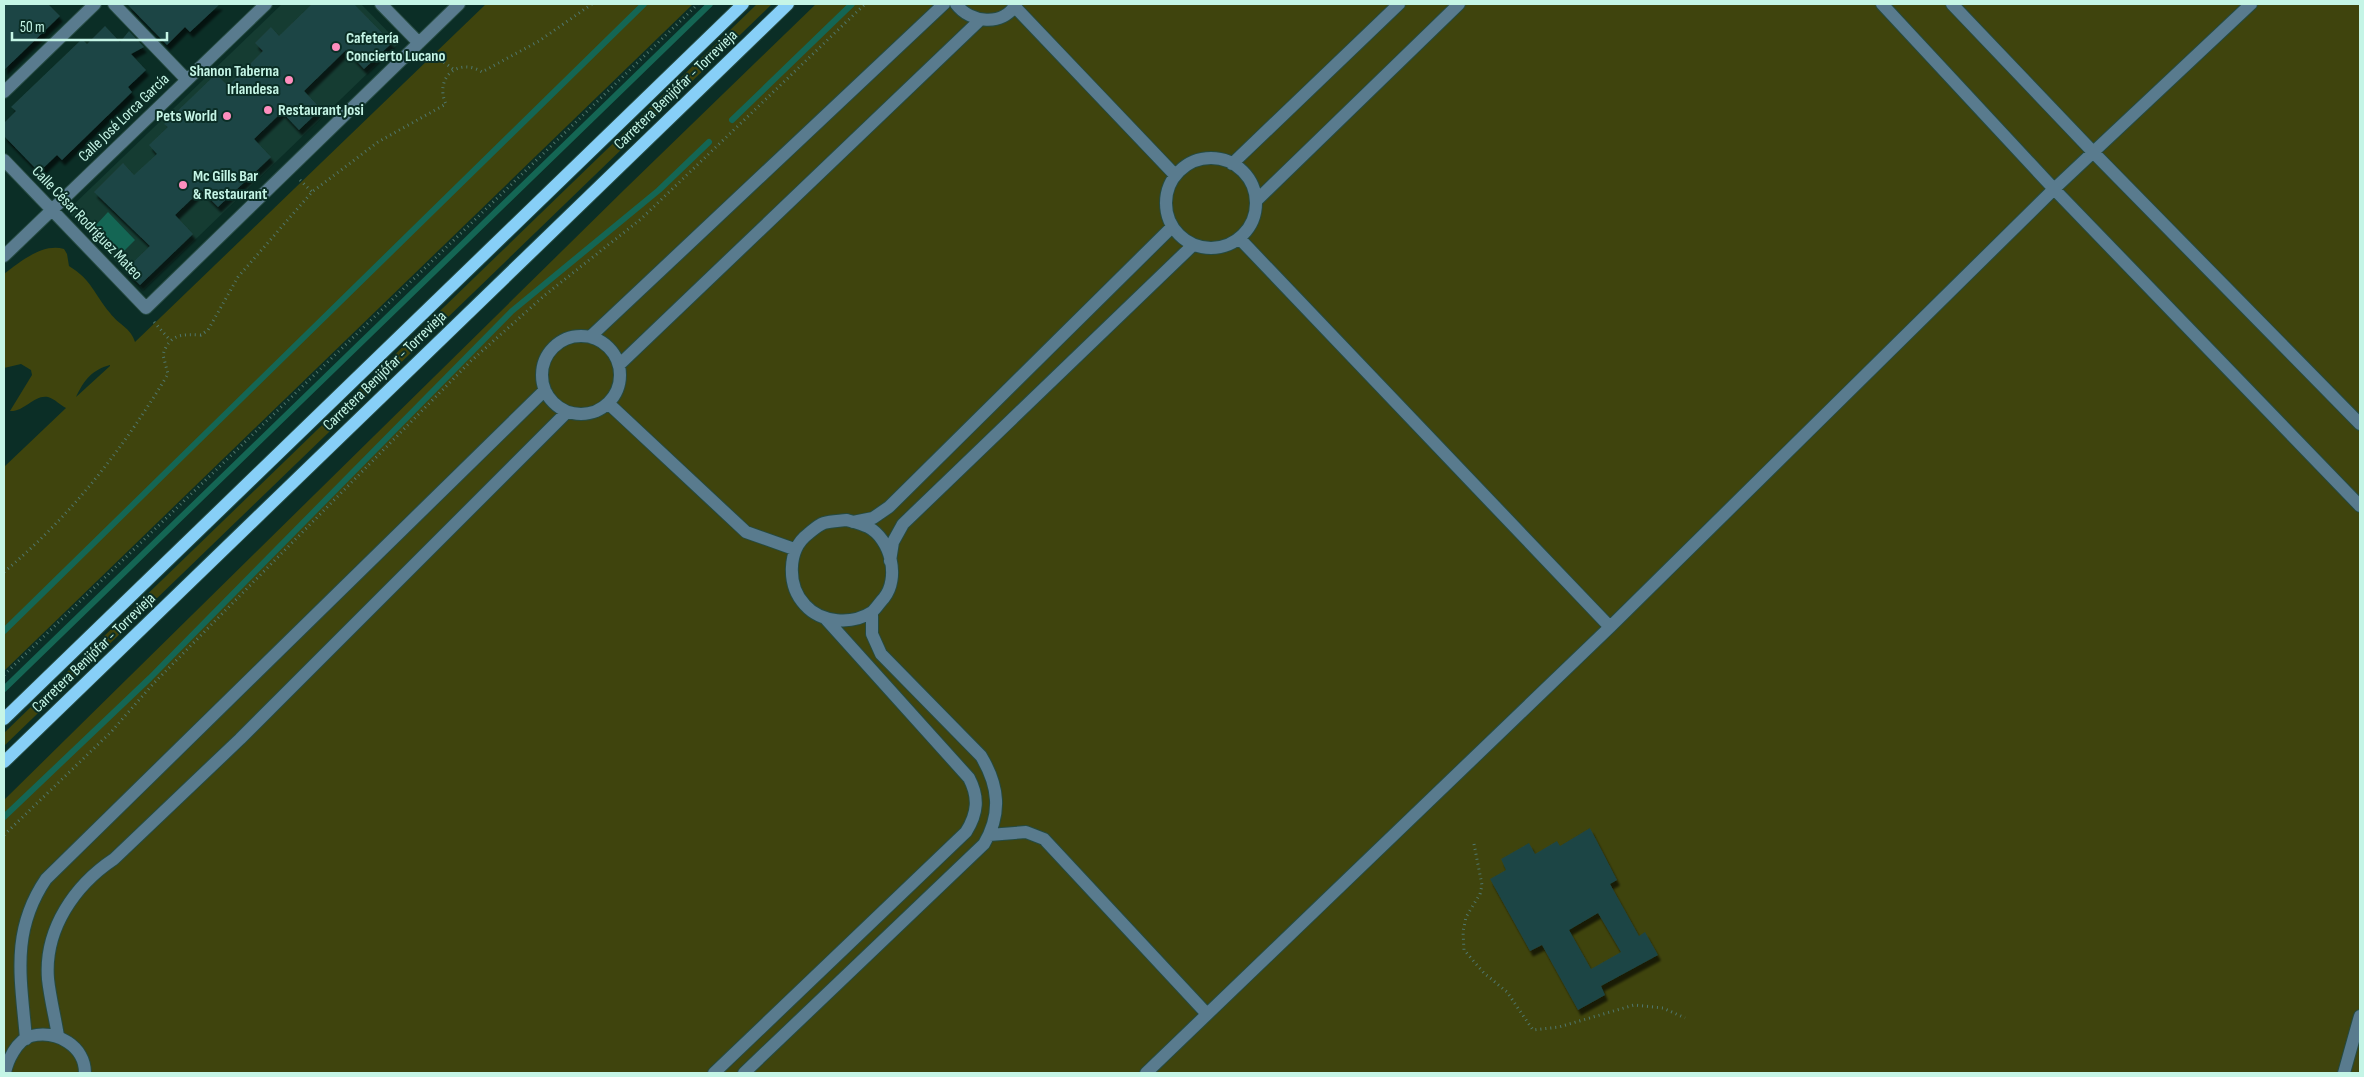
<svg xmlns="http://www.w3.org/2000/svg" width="2364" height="1077" font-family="'Sofia Sans Condensed',sans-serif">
<defs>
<filter id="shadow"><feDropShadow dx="3" dy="5.5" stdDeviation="1" flood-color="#0009"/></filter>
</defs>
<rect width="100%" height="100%" fill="#0b2e26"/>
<path fill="#153c32" d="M282 4H361L399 43 143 290 67 211Z"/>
<path fill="#3f440d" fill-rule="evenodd" d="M486 4H693L4 671V467L66 408C60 405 55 399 48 397 35 394 24 412 10 411L32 375 31 370 21 364 4 368V274C20 262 42 243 64 249L67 254 69 266C92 280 94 294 110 313 119 325 131 328 135 342ZM110 365V366L76 397C84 380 92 370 110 365Z
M757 4H772L4 746V733Z
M816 4H2360V1073H4V800L625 189Z"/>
<path fill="#146654" d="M108 212 135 240 121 254 95 226Z"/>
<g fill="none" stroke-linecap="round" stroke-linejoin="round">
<path stroke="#146654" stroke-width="6" d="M732 120 852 4
M4 631 644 4
M4 689 710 4
M4 817 150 678 512 311 659 190 709 142"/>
</g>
<path fill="#1f4544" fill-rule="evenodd" filter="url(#shadow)" d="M4 4H48L60 16 4 70Z
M127 4H220L190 32 185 27 167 45Z
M312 4H354L392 43 364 69 346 50 304 91 321 109 299 130 282 112 254 139 271 157 218 207 201 190 175 215 193 234 140 285 125 270 150 246 94 192 123 163 134 175 157 154 149 145 168 127 164 124 216 74 228 86 263 51 255 43 271 27 279 36Z
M105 26 120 42 129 31 144 47 131 54 146 70 128 87 132 92 62 160 57 155 39 172 4 136V123L16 111 11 107 82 39 87 44Z
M1590 828 1617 880 1610 884 1639 936 1645 932 1658 955 1601 986 1605 995 1578 1010 1542 945 1530 951 1490 879 1506 870 1501 859 1529 843 1535 854 1557 841 1560 846ZM1598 913 1621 952 1591 969 1569 930Z"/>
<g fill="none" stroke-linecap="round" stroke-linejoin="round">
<g stroke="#254a41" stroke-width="14">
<path id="minor" d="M114 4 187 80
M381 4 419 43
M956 4C970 23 1003 27 1016 4
M1882 4 2054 189 2360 506
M1952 4 2093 152 2360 424
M1015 7 1175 175
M4 92 95 4
M1166 203a45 45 0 1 1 90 0a45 45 0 1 1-90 0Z
M4 160 146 308 459 4
M1232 164 1399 4
M1256 201 1459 4
M1239 238 1610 627
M4 256 266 4
M542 375a39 39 0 1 1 78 0a39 39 0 1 1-78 0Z
M590 337 944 4
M619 365 980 20
M609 404 746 532 794 549
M847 520C854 522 862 524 868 527 891 539 900 578 884 598 880 602 876 609 872 612 852 625 821 623 805 605 787 586 787 550 808 534 813 530 818 525 824 523 831 521 839 521 847 520Z
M853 522 873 518 889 507 1172 227
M890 561 893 542 903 524 1193 245
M989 835 1026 832 1044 839 1207 1014
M58 1036C55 1017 50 998 48 979 44 929 75 885 114 859L240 739 567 412
M26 1039C21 979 10 932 46 879L545 390
M5 1073C7 1061 17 1040 31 1036 57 1030 85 1046 85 1073
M714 1073 966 832C978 813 979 797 969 778L825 618
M744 1073 984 844C1002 814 999 786 981 756L881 654 872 634V612
M1146 1073 1610 627 2054 189 2251 4
M2344 1073 2360 1016"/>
</g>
<g stroke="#254a41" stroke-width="14">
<path id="major" d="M4 719 743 4
M4 762 788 4"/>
</g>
<path stroke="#50776d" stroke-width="3" stroke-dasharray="1 4" stroke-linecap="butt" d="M432 53 453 69
M300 180 312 192
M154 322 170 340
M4 572C71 516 123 449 168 374L163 355C169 334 182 334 201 335L208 330 238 277 312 192 378 142 446 104C434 78 458 57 482 72L539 41 592 4
M4 675 698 4
M4 835 111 732 154 683 471 361 545 295 641 219 865 4
M1474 844 1482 885 1480 894 1466 917 1463 932 1464 950 1484 973 1507 992 1533 1030 1559 1027 1634 1005 1663 1008 1685 1018"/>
<use href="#minor" stroke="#597b8e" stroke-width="12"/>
<use href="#major" stroke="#87cff7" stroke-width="12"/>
</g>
<g fill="#fe8ebe" stroke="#0b2e26" stroke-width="2">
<circle cx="336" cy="47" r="5"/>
<circle cx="289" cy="80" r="5"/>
<circle cx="268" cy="110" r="5"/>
<circle cx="227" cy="116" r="5"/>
<circle cx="183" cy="185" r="5"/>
</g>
<g text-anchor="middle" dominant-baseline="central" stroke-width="4" stroke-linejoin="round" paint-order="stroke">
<g font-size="16" font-weight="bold" fill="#c5f5e6" stroke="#0b2e26" text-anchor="start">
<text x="346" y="38">Cafetería<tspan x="346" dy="18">Concierto Lucano</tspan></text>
<text x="279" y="71" text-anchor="end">Shanon Taberna<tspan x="279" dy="18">Irlandesa</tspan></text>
<text x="278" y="110">Restaurant Josi</text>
<text x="217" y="116" text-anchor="end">Pets World</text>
<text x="193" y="176">Mc Gills Bar<tspan x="193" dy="18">&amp; Restaurant</tspan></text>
</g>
<g font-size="16" fill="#c5f5e6" stroke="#0b2e26">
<text transform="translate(676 90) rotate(-44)">Carretera Benijófar - Torrevieja</text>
<text transform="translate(124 118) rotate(-44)">Calle José Lorca García</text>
<text transform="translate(87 223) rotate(46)">Calle César Rodríguez Mateo</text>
<text transform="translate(385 371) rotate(-44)">Carretera Benijófar - Torrevieja</text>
<text transform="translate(94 653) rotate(-44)">Carretera Benijófar - Torrevieja</text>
</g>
</g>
<rect width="2364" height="1077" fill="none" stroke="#c5f5e6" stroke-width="10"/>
<path d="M12 32v8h155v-8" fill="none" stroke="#c5f5e6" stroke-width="2.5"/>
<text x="20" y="32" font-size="15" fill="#c5f5e6" stroke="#0b2e26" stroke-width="4" paint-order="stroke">50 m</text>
</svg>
